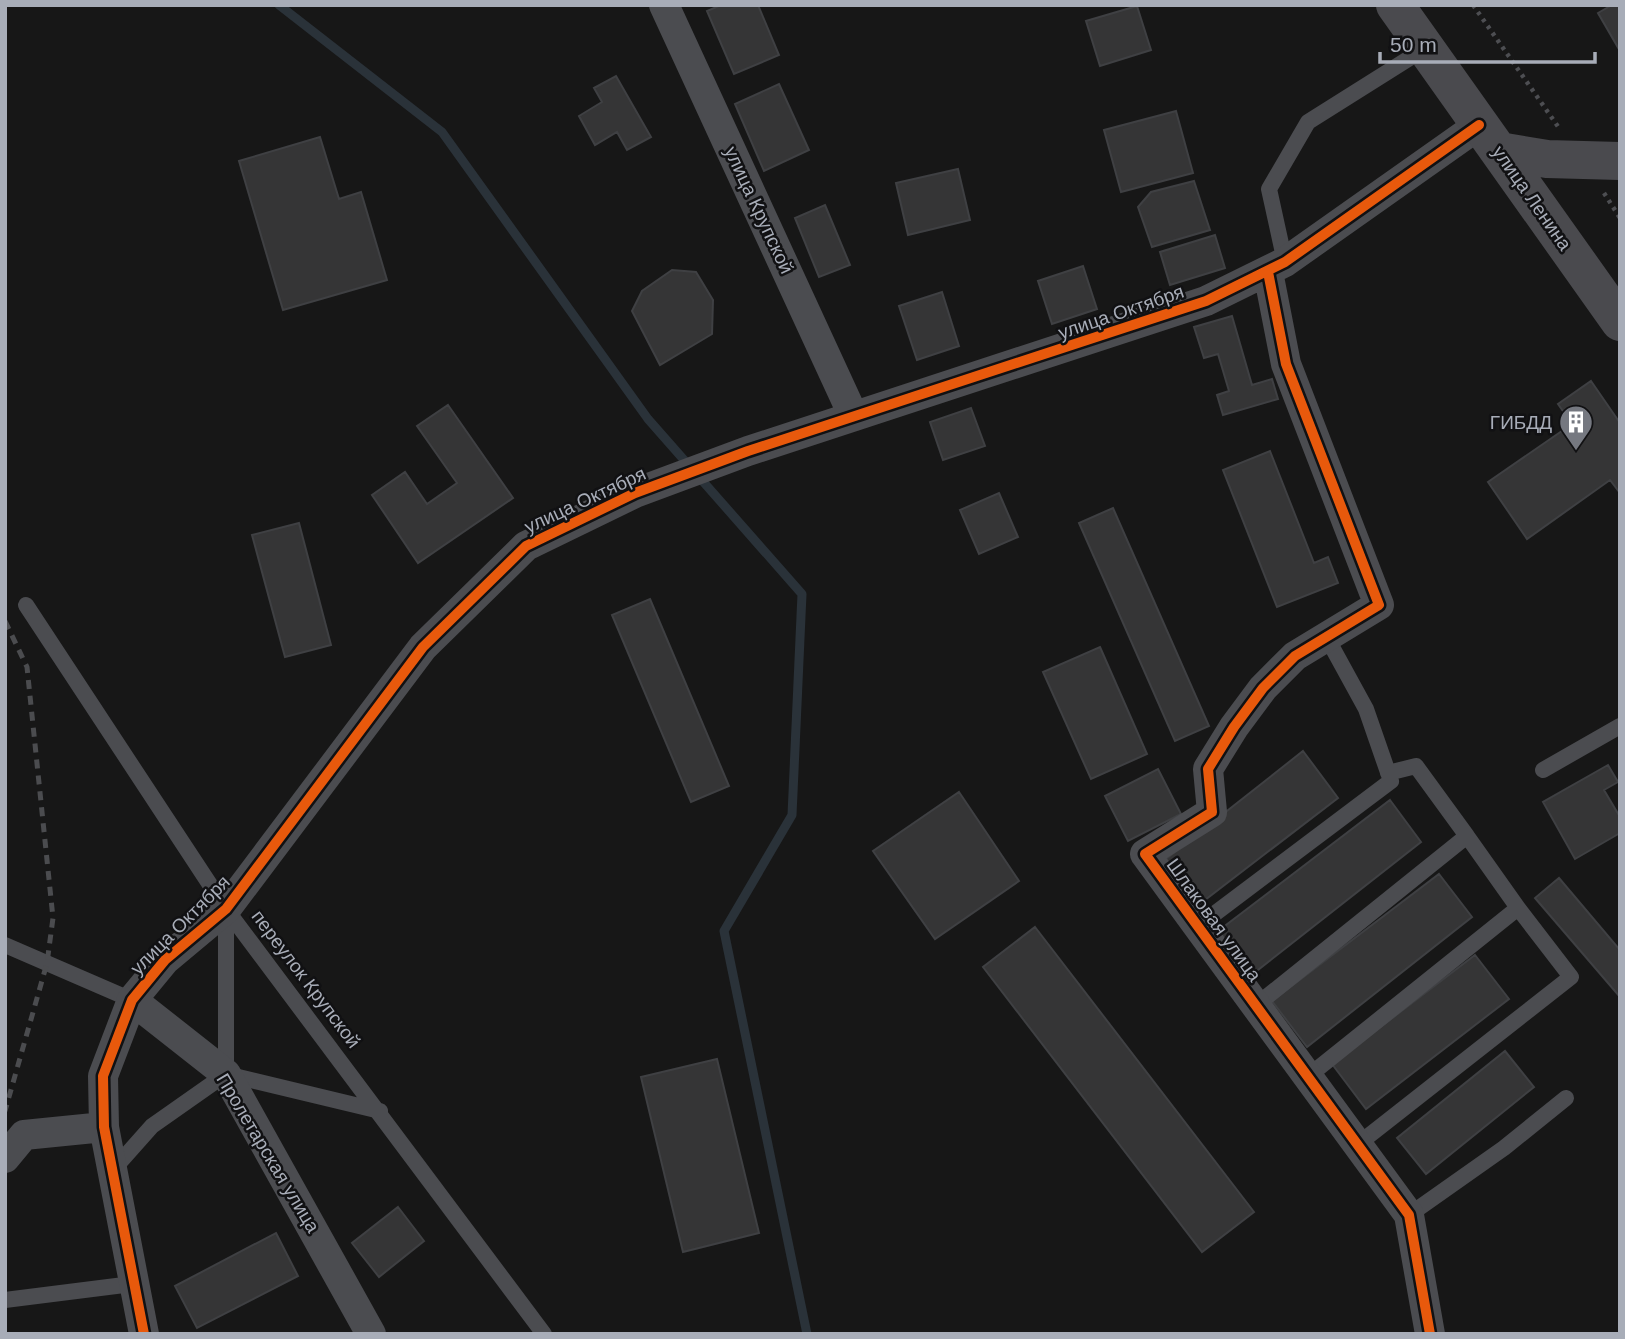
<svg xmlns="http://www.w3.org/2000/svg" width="1625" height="1339" font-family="Helvetica,sans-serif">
<rect width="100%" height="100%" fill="#171717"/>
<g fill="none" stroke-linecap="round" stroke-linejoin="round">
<path stroke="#2a3239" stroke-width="9" d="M279 5 442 132 648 419 802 594 792 815 724 931 807 1334"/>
</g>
<path fill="#353536" stroke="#3f4043" stroke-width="2" d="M721 5H758L779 55 734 74 707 11Z
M1612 5H1620V51L1598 13Z
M1137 6 1151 50 1100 66 1086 21Z
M616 76 651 137 627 150 617 132 595 145 579 116 602 102 594 88Z
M779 84 809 150 764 171 735 104Z
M1176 111 1193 173 1121 192 1104 130Z
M320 137 339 199 361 192 387 280 283 310 239 161Z
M958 169 970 220 908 235 896 183Z
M1194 181 1210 230 1152 247 1138 207 1151 192Z
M825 205 850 265 819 277 795 218Z
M1215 235 1225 268 1170 285 1160 252Z
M1083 266 1097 309 1052 324 1038 281Z
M672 270 696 272 713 300 712 334 660 365 632 311 642 291Z
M942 292 959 346 917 360 899 306Z
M1232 316 1252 385 1272 379 1278 399 1223 415 1217 395 1229 391 1218 354 1204 358 1194 327Z
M1591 381 1620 423V493L1610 480 1527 539 1488 482 1572 424 1558 404Z
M448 405 513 498 418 563 372 495 405 472 427 504 457 483 417 426Z
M971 408 985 446 943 460 930 422Z
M1270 451 1314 563 1328 557 1338 583 1277 607 1223 470Z
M999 493 1018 537 979 554 960 510Z
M1113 508 1209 726 1175 741 1079 523Z
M299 523 331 645 285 657 252 535Z
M650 599 729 786 691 802 612 615Z
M1100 647 1147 754 1091 779 1043 672Z
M1303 751 1338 798 1201 903 1166 859Z
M1608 765 1618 782 1604 790 1620 817V833L1575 859 1543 802Z
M1158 769 1181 814 1128 841 1105 796Z
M959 792 1019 881 935 939 873 851Z
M1390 800 1421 842 1249 977 1213 935Z
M1439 874 1472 917 1307 1047 1272 1001Z
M1559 878 1620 950V997L1535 898Z
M1035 927 1254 1212 1202 1252 983 967Z
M1475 955 1509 999 1366 1109 1332 1064Z
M1505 1051 1534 1087 1426 1174 1397 1138Z
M717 1059 759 1233 683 1252 641 1077Z
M398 1207 424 1241 379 1277 352 1243Z
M276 1233 298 1276 197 1328 175 1286Z"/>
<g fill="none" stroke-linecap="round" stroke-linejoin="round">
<path stroke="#4d4e52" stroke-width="4.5" stroke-dasharray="3.5 5" stroke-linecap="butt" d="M1473 5 1559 128
M1604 193 1620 218"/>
<path stroke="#4b4c50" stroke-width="16" d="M1285 262 1269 189 1308 122 1424 49
M26 605 226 909 544 1334
M1543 770 1620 726
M1197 927 1391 781 1366 709 1326 636
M5 945 132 1000
M1254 1007 1467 836 1416 766 1388 773
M226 1074 380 1111
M1306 1078 1518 908 1467 836
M1357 1145 1571 977 1518 908
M112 1171 152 1126 226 1074V909
M1409 1215 1504 1148 1566 1098
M5 1300 132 1284"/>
<path stroke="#4b4c50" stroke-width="30" d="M664 5 853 415
M1268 272 1286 364 1379 605 1295 656 1263 688 1234 727 1208 769 1212 812 1145 854 1409 1215 1430 1334
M132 1000 226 1074 371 1334
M5 1158 24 1135 104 1127
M144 1334 104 1127 103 1076 132 1000 165 960 226 909 423 647 526 546 635 493 748 451 1206 301 1285 262 1479 125"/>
<path stroke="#4a4a4e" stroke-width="38" d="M1395 5 1620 322
M1499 151 1547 159 1620 161"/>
<path stroke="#4b4c4f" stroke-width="5" stroke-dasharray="9 7" stroke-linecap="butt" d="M5 621 27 667 53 918 47 963 5 1111"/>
<g stroke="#111113" stroke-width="15">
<path id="cycleway" d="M1268 272 1286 364 1379 605 1295 656 1263 688 1234 727 1208 769 1212 812 1145 854 1409 1215 1430 1334
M144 1334 104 1127 103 1076 132 1000 165 960 226 909 423 647 526 546 635 493 748 451 1206 301 1285 262 1479 125"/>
</g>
<use href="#cycleway" stroke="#e8590c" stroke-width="10"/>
</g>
<defs>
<g id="building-pin" transform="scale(1.75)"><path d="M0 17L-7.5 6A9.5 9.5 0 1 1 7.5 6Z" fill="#757880" stroke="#111113"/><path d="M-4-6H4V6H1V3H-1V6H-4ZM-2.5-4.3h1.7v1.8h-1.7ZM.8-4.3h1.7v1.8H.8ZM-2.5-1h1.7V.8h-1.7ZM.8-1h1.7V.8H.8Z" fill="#fff"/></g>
</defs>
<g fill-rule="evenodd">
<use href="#building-pin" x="1576" y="422"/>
</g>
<g text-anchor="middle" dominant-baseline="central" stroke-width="5" stroke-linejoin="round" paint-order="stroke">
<g font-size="19" fill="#a8adb8" stroke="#111113">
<text transform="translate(1532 198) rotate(55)">улица Ленина</text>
<text transform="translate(759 210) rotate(65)">улица Крупской</text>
<text transform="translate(1121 312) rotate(-19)">улица Октября</text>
<text transform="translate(585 500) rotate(-25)">улица Октября</text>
<text transform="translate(1214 920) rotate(54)">Шлаковая улица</text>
<text transform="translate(180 925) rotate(-45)">улица Октября</text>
<text transform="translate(306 979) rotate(53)">переулок Крупской</text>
<text transform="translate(268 1153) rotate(59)">Пролетарская улица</text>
</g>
<g font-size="19" fill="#a8adb8" stroke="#111113" text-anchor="end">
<text x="1552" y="422">ГИБДД</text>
</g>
</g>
<rect width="1625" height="1339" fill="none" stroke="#a8adb8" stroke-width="14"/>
<path d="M1380 52v10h215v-10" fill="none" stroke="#a8adb8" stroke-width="3.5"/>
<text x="1390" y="52" font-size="21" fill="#a8adb8" stroke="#111113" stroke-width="5" paint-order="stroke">50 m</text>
</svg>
